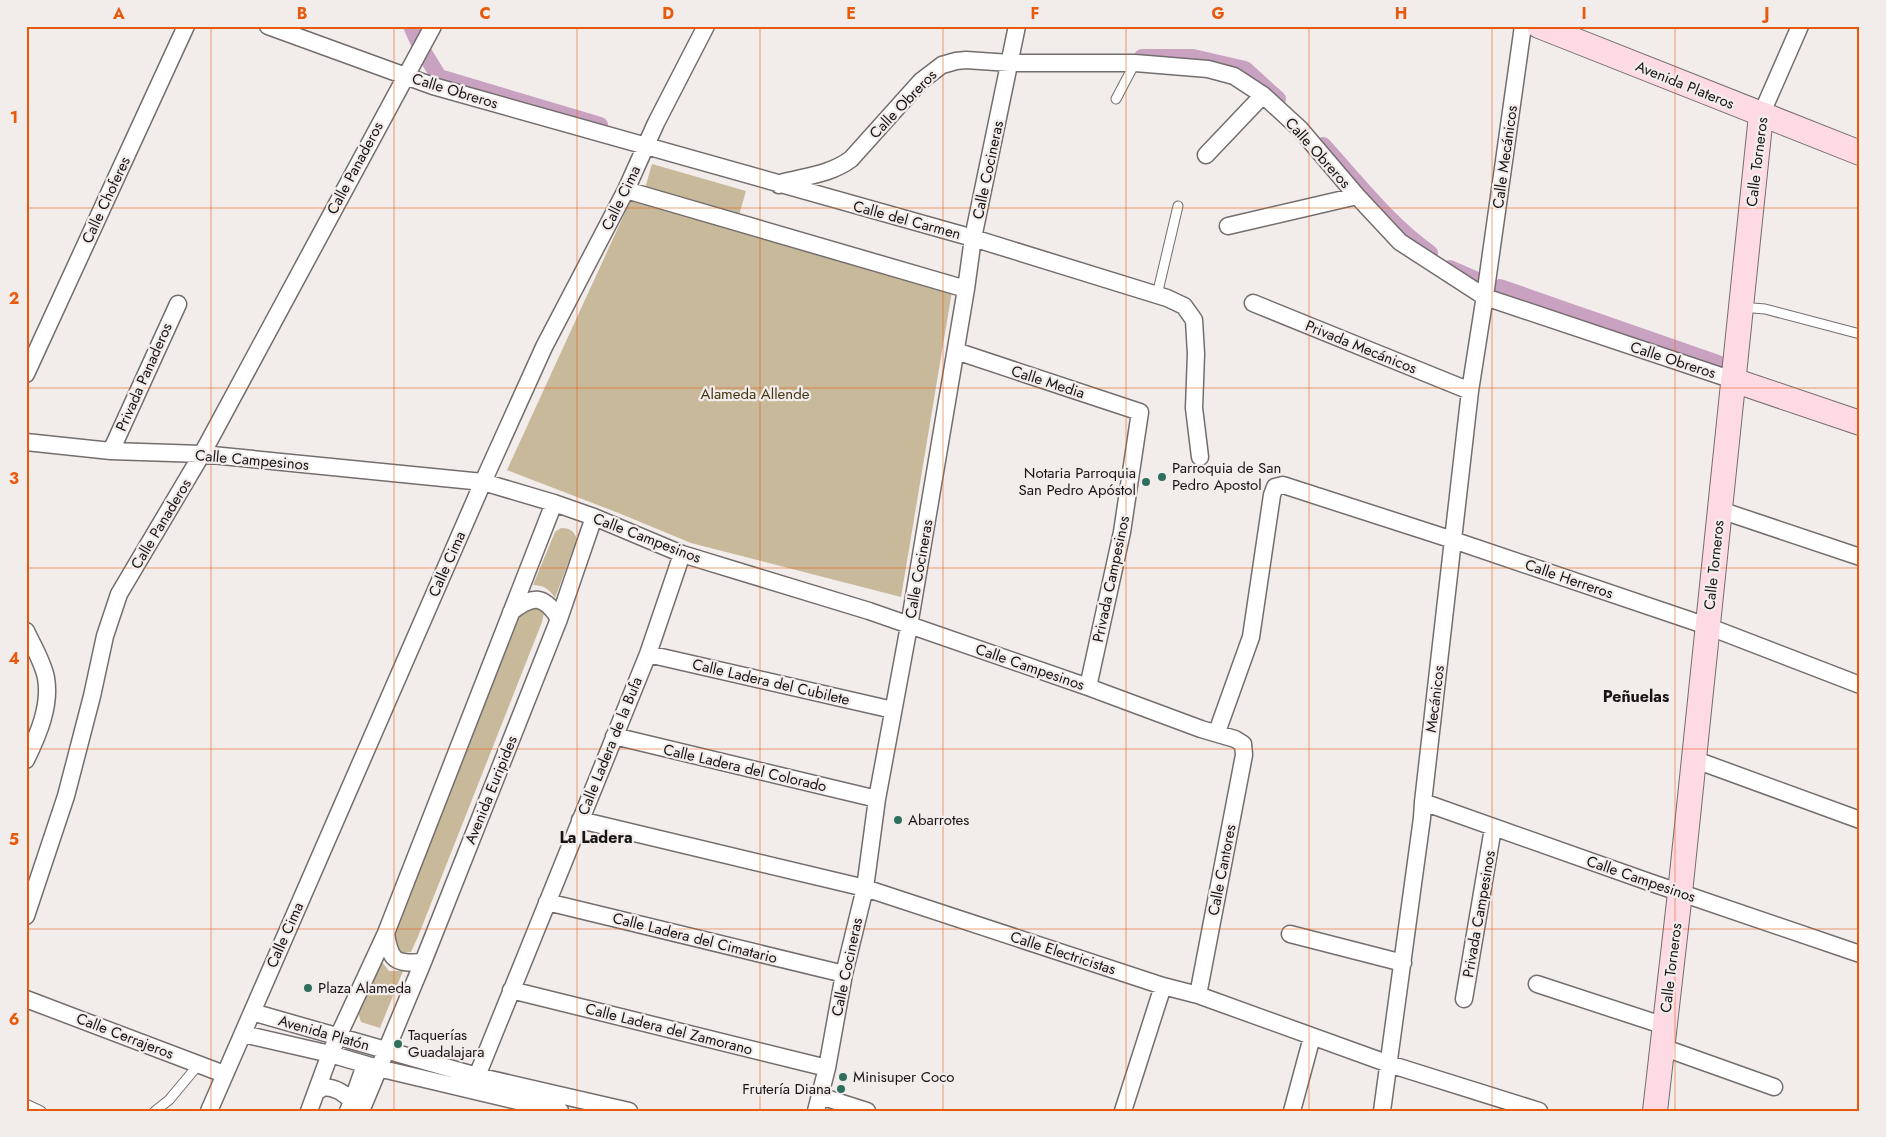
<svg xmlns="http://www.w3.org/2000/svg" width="1886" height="1137" font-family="Jost,sans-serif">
<rect width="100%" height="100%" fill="#f2eceb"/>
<path fill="#c7b99a" d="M652 164 746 191 737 222 953 285 901 597 691 543 621 514 507 470 634 193 643 195Z
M561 528C570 528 574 531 577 539L555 598C549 589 544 585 533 585L555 532Z
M538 604 544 612 542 622 419 934 411 952 398 953 391 945 394 927 520 615 527 606Z
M379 958 389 971H403L380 1028 361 1022 358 1012Z"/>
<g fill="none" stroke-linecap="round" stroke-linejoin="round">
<path stroke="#c9a1c1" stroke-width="16" d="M411 26 420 46 439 77 600 125
M1142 57H1193L1245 69 1278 99
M1323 145C1357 182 1388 223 1430 253
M1450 268 1475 279
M1500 287 1718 363"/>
<g stroke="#736e6d" stroke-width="11">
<path id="lane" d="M1116 99 1135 63
M1157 295 1178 206
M1741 307 1765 309 1860 334
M26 1104 41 1111
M155 1111 169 1100 199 1064"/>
</g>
<g stroke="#736e6d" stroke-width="19">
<path id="street" d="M268 26 433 86 973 238 1167 298 1184 306 1194 320 1196 354 1194 408 1200 457
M1761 115 1800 26
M1206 155 1263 95
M779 185 784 182C807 176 831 174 851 159L921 81 942 65 956 61 966 60 1010 63H1135L1208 69 1234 76 1263 95 1300 129 1357 196 1400 242 1485 297 1733 380
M626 190 966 289
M1228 226 1357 196
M1253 303 1470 391
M956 351 1140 412 1122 532 1088 687
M26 374 186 26
M26 442 111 451 202 454 483 482 554 503 594 517 682 554 869 611 1088 687 1201 729 1235 739 1243 744 1244 755 1198 995
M111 451 178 304
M1720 510 1860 557
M511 612C532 595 544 594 559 619
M26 631C33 646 43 662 46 678 51 706 38 735 26 760
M648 654 893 710
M1217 732 1251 637 1272 495 1275 487 1283 485 1453 540 1707 626 1860 685
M614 736 877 799
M1693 759 1860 820
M1423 802 1649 882 1860 954
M580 820 865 888 1163 986 1198 995 1389 1064 1539 1111
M547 902 844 974
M26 916 66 796 92 696 105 636 119 594 202 454 433 26
M386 933C390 961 395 964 423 962
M1290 934 1403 963
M1537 984 1665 1026
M511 990 827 1068
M26 999 224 1074
M1464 999 1493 828
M252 1012 477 1076 629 1111
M243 1034 330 1054 378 1068 560 1111
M1662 1047 1774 1087
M477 1076 648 654 682 554
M316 1092 324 1087C336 1088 344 1092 352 1102L348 1111
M820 1096 867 1111
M352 1102 365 1065
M209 1111 483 482 544 347 626 190 656 123 706 26
M309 1111 330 1054 386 933 554 503
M361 1111 423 962 559 619 594 517
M816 1111 827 1068 844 974 865 888 877 799 909 626 966 289 973 238 1017 26
M1123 1111 1163 986
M1292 1111 1312 1037
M1382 1111 1422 818 1423 802 1470 391 1486 289 1523 26"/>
</g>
<g stroke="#736e6d" stroke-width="26">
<path id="secondary" d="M1539 26 1860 153
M1733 380 1860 423
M1655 1111 1680 893 1761 115"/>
</g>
<use href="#lane" stroke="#fff" stroke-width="9"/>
<use href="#street" stroke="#fff" stroke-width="16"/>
<use href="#secondary" stroke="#fedae5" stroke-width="24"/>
</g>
<path fill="none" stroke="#e8590c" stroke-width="1" stroke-opacity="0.55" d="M211 26V1111M394 26V1111M577 26V1111M760 26V1111M943 26V1111M1126 26V1111M1309 26V1111M1492 26V1111M1675 26V1111M26 208H1860M26 388H1860M26 568H1860M26 749H1860M26 929H1860"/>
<g fill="#2f6f5d" stroke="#f2eceb" stroke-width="2">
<circle cx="1162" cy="477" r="5"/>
<circle cx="1146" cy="482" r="5"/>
<circle cx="898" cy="820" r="5"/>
<circle cx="308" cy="988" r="5"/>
<circle cx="398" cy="1044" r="5"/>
<circle cx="843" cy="1077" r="5"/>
<circle cx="841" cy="1089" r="5"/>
</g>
<g text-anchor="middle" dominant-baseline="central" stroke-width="4.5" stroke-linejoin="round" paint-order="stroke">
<g font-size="15" fill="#171514" stroke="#f2eceb">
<text transform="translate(1685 85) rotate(22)">Avenida Plateros</text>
<text transform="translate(455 91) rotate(17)">Calle Obreros</text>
<text transform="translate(903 104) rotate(-46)">Calle Obreros</text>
<text transform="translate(1318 153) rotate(48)">Calle Obreros</text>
<text transform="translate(1505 157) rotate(-82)">Calle Mecánicos</text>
<text transform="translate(1757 162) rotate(-83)">Calle Torneros</text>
<text transform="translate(355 168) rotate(-62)">Calle Panaderos</text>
<text transform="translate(988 170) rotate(-78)">Calle Cocineras</text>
<text transform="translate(621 198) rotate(-64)">Calle Cima</text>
<text transform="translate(106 200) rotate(-65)">Calle Choferes</text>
<text transform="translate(907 220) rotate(15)">Calle del Carmen</text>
<text transform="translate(1361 347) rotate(22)">Privada Mecánicos</text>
<text transform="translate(1673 360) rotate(18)">Calle Obreros</text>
<text transform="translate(144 377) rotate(-66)">Privada Panaderos</text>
<text transform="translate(1048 382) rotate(18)">Calle Media</text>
<text transform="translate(252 460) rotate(5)">Calle Campesinos</text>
<text transform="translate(161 524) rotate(-59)">Calle Panaderos</text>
<text transform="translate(647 538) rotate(21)">Calle Campesinos</text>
<text transform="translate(447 564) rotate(-66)">Calle Cima</text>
<text transform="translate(1714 565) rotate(-84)">Calle Torneros</text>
<text transform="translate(919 569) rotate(-80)">Calle Cocineras</text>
<text transform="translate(1111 579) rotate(-78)">Privada Campesinos</text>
<text transform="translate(1569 579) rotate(19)">Calle Herreros</text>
<text transform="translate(1030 667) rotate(19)">Calle Campesinos</text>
<text transform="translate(771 682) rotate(13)">Calle Ladera del Cubilete</text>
<text transform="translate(1435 699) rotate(-83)">Mecánicos</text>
<text transform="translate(610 746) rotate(-68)">Calle Ladera de la Bufa</text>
<text transform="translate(745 768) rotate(13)">Calle Ladera del Colorado</text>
<text transform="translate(491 790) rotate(-68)">Avenida Euripides</text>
<text transform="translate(1222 870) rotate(-79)">Calle Cantores</text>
<text transform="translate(1641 879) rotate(19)">Calle Campesinos</text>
<text transform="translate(1479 914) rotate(-80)">Privada Campesinos</text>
<text transform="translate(285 935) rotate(-66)">Calle Cima</text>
<text transform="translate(695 938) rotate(14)">Calle Ladera del Cimatario</text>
<text transform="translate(1063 953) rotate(18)">Calle Electricistas</text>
<text transform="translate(847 967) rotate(-78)">Calle Cocineras</text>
<text transform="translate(1671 968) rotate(-83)">Calle Torneros</text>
<text transform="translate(669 1029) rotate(14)">Calle Ladera del Zamorano</text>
<text transform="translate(324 1033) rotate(16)">Avenida Platón</text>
<text transform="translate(125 1036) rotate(21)">Calle Cerrajeros</text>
</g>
<g font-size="15" fill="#42340f" stroke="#f2eceb">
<text x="755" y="394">Alameda Allende</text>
</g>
<g font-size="15" fill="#171514" stroke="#f2eceb" text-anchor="start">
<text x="1172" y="468">Parroquia de San<tspan x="1172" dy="17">Pedro Apostol</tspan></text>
<text x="1136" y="473" text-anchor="end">Notaria Parroquia<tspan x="1136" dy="17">San Pedro Apóstol</tspan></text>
<text x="908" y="820">Abarrotes</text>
<text x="318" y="988">Plaza Alameda</text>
<text x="408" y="1035">Taquerías<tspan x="408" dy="17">Guadalajara</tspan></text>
<text x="853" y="1077">Minisuper Coco</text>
<text x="831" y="1089" text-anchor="end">Frutería Diana</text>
</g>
<g font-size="16" font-weight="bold" fill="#171514" stroke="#f2eceb">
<text x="1636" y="696">Peñuelas</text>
<text x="596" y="837">La Ladera</text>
</g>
</g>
<rect width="1886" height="1137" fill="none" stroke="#f2eceb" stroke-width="55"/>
<rect x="28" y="28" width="1830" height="1082" fill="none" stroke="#e8590c" stroke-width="2"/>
<g font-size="16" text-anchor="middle" font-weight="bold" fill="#e8590c">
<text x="119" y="19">A</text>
<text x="302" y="19">B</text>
<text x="485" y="19">C</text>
<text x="668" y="19">D</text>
<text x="851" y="19">E</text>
<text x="1035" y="19">F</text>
<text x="1218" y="19">G</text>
<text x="1401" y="19">H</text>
<text x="1584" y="19">I</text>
<text x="1767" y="19">J</text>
<text x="14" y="123">1</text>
<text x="14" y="304">2</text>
<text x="14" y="484">3</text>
<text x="14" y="664">4</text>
<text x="14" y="845">5</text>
<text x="14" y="1025">6</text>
</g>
</svg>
